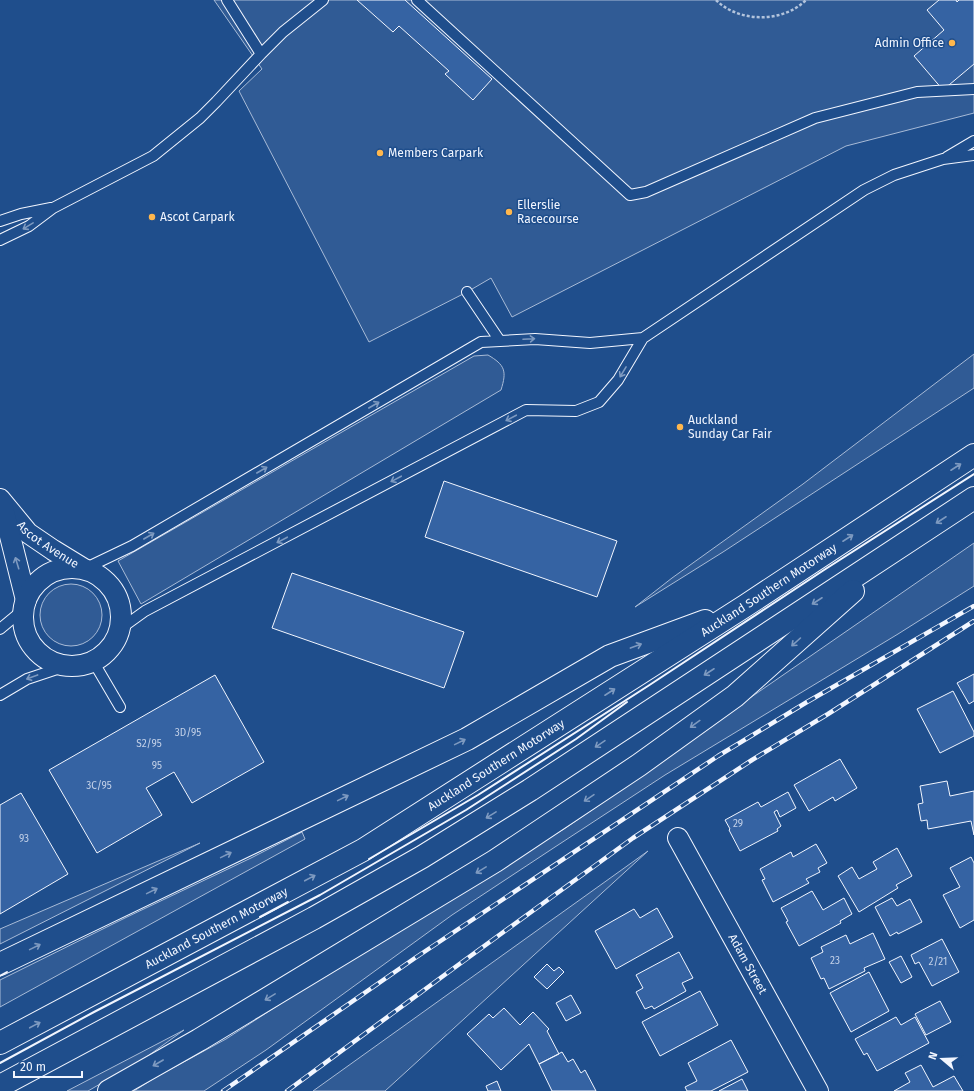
<svg xmlns="http://www.w3.org/2000/svg" width="974" height="1091" font-family="'Fira Sans',sans-serif">
<rect width="100%" height="100%" fill="#1f4e8c"/>
<path fill="#305b95" stroke="#a8bbd7" d="M214 0H974V113L846 146 512 317 491 278 467 292 369 342 239 91 262 69Z
M974 354V388L723 552 635 607 672 578 803 484Z
M488 355C505 365 507 371 501 390L141 604 118 561 474 356Z
M974 543V586L898 634 665 775 555 847 452 915 266 1050 204 1091H134L156 1077 226 1039 404 924 564 829 656 766 692 738Z
M40 615a31 31 0 1 1 62 0a31 31 0 1 1-62 0Z
M302 832 305 839 0 1007V980L127 917 251 858Z
M200 843 0 944V929Z
M648 851 385 1091H313Z
M184 1030 145 1058 88 1091H67Z"/>
<path fill="#3563a3" stroke="#f2f6ff" d="M357 0H405L492 79 473 100 445 74 449 71 399 26 393 32Z
M939 0H956L957 2 959 0H974V64L943 90 914 56 944 30 927 10Z
M444 481 617 541 597 597 425 537Z
M292 573 464 632 444 688 272 628Z
M974 674V701L969 704 957 683Z
M215 675 264 762 192 803 174 772 146 788 162 815 97 853 49 770Z
M953 691 974 732V736L940 753 917 709Z
M840 759 857 788 835 801 833 797 809 811 794 785Z
M947 781 950 796 974 791V835L971 821 928 829 927 820 921 821 918 804 923 803 920 786Z
M788 792 796 808 780 817 777 810 774 812 781 826 777 829 778 831 740 851 729 830 730 829 725 820 758 802 761 807Z
M21 793 68 874 0 914V805Z
M816 844 827 863 818 868 820 872 806 879 809 883 773 902 762 880 765 879 760 869 791 852 793 857Z
M897 848 912 876 896 885 898 888 859 912 838 876 852 867 859 879 877 869 873 862Z
M971 857 974 863V920L960 928 943 895 960 887 950 868Z
M812 891 823 910 844 898 852 914 840 921 841 923 799 946 786 922 788 921 781 908Z
M892 898 897 906 910 899 922 922 898 934 897 932 890 936 875 907Z
M657 908 673 937 616 969 595 931 634 909 640 918Z
M873 933 885 959 864 968 865 971 829 989 824 978 821 979 811 958 823 952 821 947 846 935 850 944Z
M942 939 959 972 932 986 919 962 915 964 911 955Z
M679 952 693 978 682 983 686 991 654 1009 652 1006 645 1009 636 992 643 988 636 975Z
M901 956 912 977 901 983 889 962Z
M547 964 554 971 559 967 564 972 547 989 534 977Z
M869 972 889 1011 851 1032 830 993Z
M700 991 718 1025 660 1056 642 1022Z
M571 995 581 1013 566 1021 556 1003Z
M940 1001 951 1022 926 1035 915 1014Z
M504 1008 520 1025 533 1012 549 1029 547 1031 559 1054 539 1064 529 1044 501 1070 467 1034 489 1014 493 1018Z
M896 1017 901 1025 915 1017 929 1043 877 1071 867 1053 864 1055 855 1039Z
M731 1040 748 1072 711 1091H687L685 1087 697 1081 688 1063Z
M562 1052 568 1062 573 1059 581 1073 585 1070 596 1091H552L539 1064Z
M921 1065 933 1087 954 1076 963 1091H894L910 1082 905 1073Z
M742 1079 748 1091H719Z
M497 1081 501 1091H488L486 1086Z"/>
<g fill="none" stroke-linecap="round" stroke-linejoin="round">
<g stroke="#f2f6ff" stroke-width="12">
<path id="lane" d="M227 0 261 54
M417 0 630 195 646 192 815 118 917 92 974 89
M947 157 974 141
M0 221 21 214 51 208
M0 240 29 226 53 208 153 156 200 118 216 102 261 54 283 32 323 0
M467 292 500 341
M84 569 132 546 481 342 535 339 590 343 643 338
M0 629 24 609
M120 629 145 611 526 410 576 411 599 402 618 380 643 338 864 190 894 175 943 159 974 155
M93 661 120 707
M0 695 27 679 66 666"/>
</g>
<g stroke="#f2f6ff" stroke-width="22">
<g id="street">
<path id="s1" d="M0 499 28 533 53 550 84 569"/>
<path d="M2 504 26 600"/>
<circle cx="72" cy="617" r="49"/>
<path id="s2" d="M678 838 818 1091"/>
</g>
</g>
<g stroke="#f2f6ff" stroke-width="24">
<g id="highway">
<path d="M0 964 467 739 610 656 705 621"/>
<path id="s3" d="M0 1043 363 850 745 606 974 455"/>
<path d="M0 1086 314 918 422 857 530 790 974 498"/>
<path d="M109 1091 199 1040 495 861 639 765 735 696 853 591"/>
</g>
</g>
<path stroke="#b3c4dc" stroke-width="2.5" stroke-dasharray="3 2" stroke-linecap="butt" d="M716 0C739 23 783 23 806 0"/>
<use href="#lane" stroke="#1f4e8c" stroke-width="10"/>
<use href="#street" stroke="#1f4e8c" stroke-width="20"/>
<use href="#highway" stroke="#1f4e8c" stroke-width="22"/>
<g stroke="#f2f6ff" stroke-width="4.5">
<path id="rail" d="M223 1091 415 958 718 756 807 702 974 606
M287 1091 454 968 633 838 752 760 828 714 974 621"/>
</g>
<use href="#rail" stroke="#1f4e8c" stroke-width="3" stroke-dasharray="9" stroke-linecap="butt"/>
<path stroke="#f2f6ff" stroke-width="2" d="M369 859 478 795 648 686 824 570 974 474
M260 917 288 902
M0 976 7 972
M0 1063 94 1012 320 895 466 810 576 739 627 702"/>
</g>
<defs><path id="oneway-shaft" d="M-6 0H5M1.5-3L5.5 0L1.5 3" fill="none" stroke-width="1.6" stroke-linecap="round" stroke-linejoin="round"/></defs>
<g stroke="#7e9ac0">
<use href="#oneway-shaft" transform="translate(28 226) rotate(149)"/>
<use href="#oneway-shaft" transform="translate(529 339) rotate(-3)"/>
<use href="#oneway-shaft" transform="translate(623 372) rotate(121)"/>
<use href="#oneway-shaft" transform="translate(374 405) rotate(-30)"/>
<use href="#oneway-shaft" transform="translate(511 418) rotate(152)"/>
<use href="#oneway-shaft" transform="translate(956 467) rotate(-33)"/>
<use href="#oneway-shaft" transform="translate(262 470) rotate(-30)"/>
<use href="#oneway-shaft" transform="translate(396 479) rotate(152)"/>
<use href="#oneway-shaft" transform="translate(941 520) rotate(147)"/>
<use href="#oneway-shaft" transform="translate(149 536) rotate(-30)"/>
<use href="#oneway-shaft" transform="translate(848 538) rotate(-33)"/>
<use href="#oneway-shaft" transform="translate(282 540) rotate(152)"/>
<use href="#oneway-shaft" transform="translate(17 563) rotate(-107)"/>
<use href="#oneway-shaft" transform="translate(817 601) rotate(147)"/>
<use href="#oneway-shaft" transform="translate(796 642) rotate(138)"/>
<use href="#oneway-shaft" transform="translate(636 646) rotate(-20)"/>
<use href="#oneway-shaft" transform="translate(709 672) rotate(147)"/>
<use href="#oneway-shaft" transform="translate(32 677) rotate(160)"/>
<use href="#oneway-shaft" transform="translate(610 692) rotate(-33)"/>
<use href="#oneway-shaft" transform="translate(695 724) rotate(144)"/>
<use href="#oneway-shaft" transform="translate(460 742) rotate(-26)"/>
<use href="#oneway-shaft" transform="translate(600 744) rotate(146)"/>
<use href="#oneway-shaft" transform="translate(343 798) rotate(-26)"/>
<use href="#oneway-shaft" transform="translate(589 798) rotate(146)"/>
<use href="#oneway-shaft" transform="translate(491 815) rotate(148)"/>
<use href="#oneway-shaft" transform="translate(226 855) rotate(-26)"/>
<use href="#oneway-shaft" transform="translate(481 870) rotate(149)"/>
<use href="#oneway-shaft" transform="translate(310 878) rotate(-28)"/>
<use href="#oneway-shaft" transform="translate(152 891) rotate(-26)"/>
<use href="#oneway-shaft" transform="translate(35 947) rotate(-26)"/>
<use href="#oneway-shaft" transform="translate(270 997) rotate(149)"/>
<use href="#oneway-shaft" transform="translate(35 1025) rotate(-28)"/>
<use href="#oneway-shaft" transform="translate(158 1063) rotate(150)"/>
</g>
<g fill="#ffb74d" stroke="#1f4e8c" stroke-width="1.5">
<circle cx="952" cy="43" r="4"/>
<circle cx="380" cy="153" r="4"/>
<circle cx="509" cy="212" r="4"/>
<circle cx="152" cy="217" r="4"/>
<circle cx="680" cy="427" r="4"/>
</g>
<g text-anchor="middle" dominant-baseline="central" stroke-width="3" stroke-linejoin="round" paint-order="stroke">
<g font-size="10" fill="#c3d1e8">
<text x="188" y="733">3D/95</text>
<text x="149" y="744">S2/95</text>
<text x="157" y="766">95</text>
<text x="99" y="786">3C/95</text>
<text x="738" y="824">29</text>
<text x="24" y="839">93</text>
<text x="835" y="961">23</text>
<text x="938" y="962">2/21</text>
</g>
<g font-size="12" fill="#f2f6ff" stroke="#1f4e8c" text-anchor="start">
<text x="944" y="43" text-anchor="end">Admin Office</text>
<text x="388" y="153">Members Carpark</text>
<text x="517" y="205">Ellerslie<tspan x="517" dy="14">Racecourse</tspan></text>
<text x="160" y="217">Ascot Carpark</text>
<text x="688" y="420">Auckland<tspan x="688" dy="14">Sunday Car Fair</tspan></text>
</g>
<g font-size="12" fill="#f2f6ff" stroke="#1f4e8c">
<text stroke="none"><textPath href="#s1" startOffset="67">Ascot Avenue</textPath></text>
<text stroke="none"><textPath href="#s3" startOffset="893">Auckland Southern Motorway</textPath></text>
<text stroke="none"><textPath href="#s3" startOffset="569">Auckland Southern Motorway</textPath></text>
<text stroke="none"><textPath href="#s3" startOffset="245">Auckland Southern Motorway</textPath></text>
<text stroke="none"><textPath href="#s2" startOffset="144">Adam Street</textPath></text>
</g>
</g>
<g transform="translate(942 1059) rotate(289)" stroke="#1f4e8c" stroke-width="3" paint-order="stroke">
<path d="M0-3L7 15L0 10L-7 15Z" fill="#f2f6ff"/>
<text y="-6" font-size="11" font-weight="bold" text-anchor="middle" fill="#f2f6ff">N</text>
</g>
<path d="M14 1071v6h68v-6" fill="none" stroke="#f2f6ff" stroke-width="2"/>
<text x="20" y="1071" font-size="12" fill="#f2f6ff" stroke="#1f4e8c" stroke-width="3" paint-order="stroke">20 m</text>
</svg>
